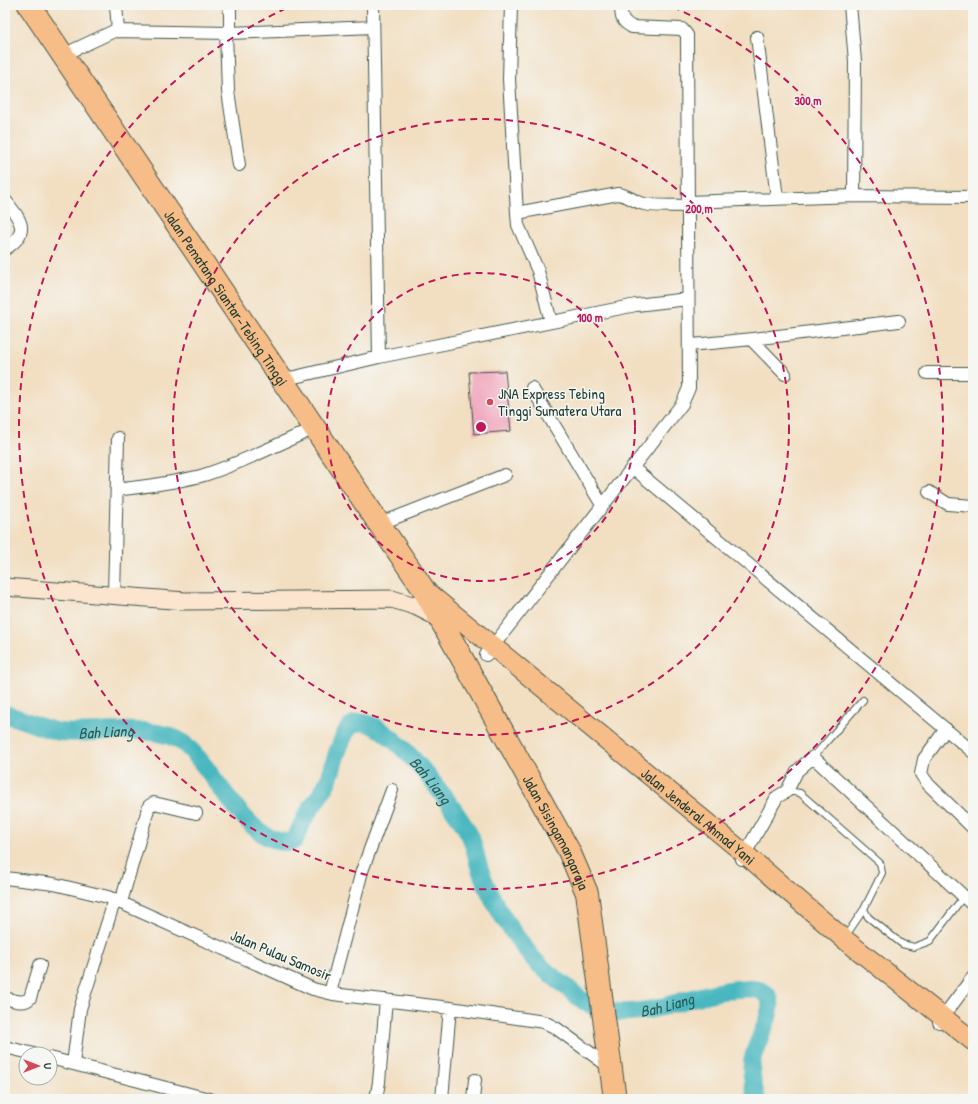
<svg xmlns="http://www.w3.org/2000/svg" width="978" height="1104" font-family="'Patrick Hand',sans-serif">
<rect width="100%" height="100%" fill="#f6f6f2"/>
<filter id="ink" filterUnits="userSpaceOnUse"><feTurbulence type="fractalNoise" baseFrequency=".025" numOctaves="2"/><feDisplacementMap in="SourceGraphic" scale="8" xChannelSelector="R" yChannelSelector="G"/><feConvolveMatrix kernelMatrix="1 2 1 2 8 2 1 2 1" color-interpolation-filters="sRGB"/></filter>
<filter id="wash" filterUnits="userSpaceOnUse"><feTurbulence type="fractalNoise" baseFrequency=".012" numOctaves="4" result="noise"/><feDisplacementMap in="SourceGraphic" scale="16" xChannelSelector="R" yChannelSelector="G"/><feGaussianBlur stdDeviation="0.9" result="paint"/><feColorMatrix in="noise" values="0 0 0 0 0 0 0 0 0 0 0 0 0 0 0 0 0 1.4 0 .05"/><feComposite in="paint" operator="in"/></filter>
<g filter="url(#wash)">
<rect width="100%" height="100%" fill="#f2dfc2"/>
<g fill="none" stroke-linecap="round" stroke-linejoin="round">
<path stroke="#48b7bf" stroke-width="18" id="s1" d="M5 714C22 719 43 729 60 732 96 736 152 721 183 743 213 765 250 852 294 841 299 833 301 824 306 816 313 804 322 794 328 781 333 770 335 755 341 743 344 736 347 727 354 724 383 708 457 811 469 834 475 845 476 860 481 872 486 886 493 900 500 912 509 927 520 942 531 956 541 969 557 979 570 990 584 1003 597 1011 617 1012 629 1013 644 1011 657 1008 677 1004 764 971 770 1001 773 1017 753 1046 752 1063 750 1074 754 1088 757 1099"/>
</g>
<g id="blocks">
<path fill="#f1aac0" d="M505 371 511 431 474 434 469 372Z"/>
</g>
</g>
<g filter="url(#ink)">
<use href="#blocks" fill-opacity="0" stroke="#3f5549" stroke-width="1"/>
<g fill="none" stroke-linecap="round" stroke-linejoin="round">
<g stroke="#3f5549" stroke-width="8">
<path id="lane" d="M813 757 863 700
M787 791 800 793 880 863 882 873 864 909 868 917 902 944 914 947 930 941 964 896
M845 937 864 909"/>
</g>
<g stroke="#3f5549" stroke-width="14">
<path id="street" d="M116 5 118 31
M230 5V33
M373 5 379 357
M511 5 509 79 517 213 518 225 538 271 551 322
M850 5 855 61 854 196
M226 33 228 91 239 165
M757 37 777 198
M63 55 114 31 230 33 373 27
M5 200C20 219 32 232 5 249
M688 202 854 196 973 197
M517 213 618 194C628 195 634 202 644 204 658 207 674 205 688 206
M752 340 785 374
M689 345C759 340 829 329 899 321
M927 373H973
M282 380 379 357 636 305 688 299
M532 388 602 505
M632 467 973 752
M117 490C146 486 175 483 204 475 242 463 278 444 315 428
M929 492 948 504 973 506
M379 524 505 475
M114 595 118 438
M486 655 682 404 689 388 687 35 682 29 632 27C621 21 621 16 621 5
M946 729 924 759 921 774 928 784 973 828
M742 859 777 797 787 791 797 771 813 757 973 905
M5 878 54 884 108 897 313 989 333 994 450 1008 544 1022 556 1028 611 1068
M121 902 149 806 154 803 196 813
M330 993 362 871 392 790
M5 998C13 1000 24 1005 30 998L40 965
M939 1022 973 977
M5 1047 34 1054
M50 1058 209 1099
M73 1064 80 1009 115 899
M376 1099 379 1082 386 1000
M442 1099 450 1008
M473 1099 475 1080"/>
</g>
<g stroke="#3f5549" stroke-width="19">
<path id="secondary" d="M5 587 185 601 392 599 415 606 439 618"/>
</g>
<g stroke="#3f5549" stroke-width="21">
<g id="primary">
<path id="s2" d="M427 592 745 854 844 939 973 1041"/>
</g>
</g>
<g stroke="#3f5549" stroke-width="24">
<g id="highway">
<path id="s3" d="M29 5 424 590 569 851 587 893 615 1099"/>
</g>
</g>
<use href="#lane" stroke="#fff" stroke-width="6"/>
<use href="#street" stroke="#fff" stroke-width="12"/>
<use href="#secondary" stroke="#fce5cf" stroke-width="17"/>
<use href="#primary" stroke="#f7bd88" stroke-width="19"/>
<use href="#highway" stroke="#f7bd88" stroke-width="22"/>
</g>
</g>
<g fill="none" stroke="#c2185b" stroke-width="2" stroke-dasharray="7 5">
<circle cx="481" cy="427" r="154"/>
<circle cx="481" cy="427" r="308"/>
<path d="M673 7A462 462 0 1 1 289 7"/>
</g>
<circle fill="#d1495b" stroke="#f6f6f2" stroke-width="1.5" cx="490" cy="402" r="4"/>
<g text-anchor="middle" dominant-baseline="central" stroke-width="3" stroke-linejoin="round" paint-order="stroke">
<g font-size="15" fill="#1f3d34" stroke="#f6f6f2">
<text stroke="none"><textPath href="#s3" startOffset="353">Jalan Pematang Siantar–Tebing Tinggi</textPath></text>
<text stroke="none"><textPath href="#s2" startOffset="352">Jalan Jenderal Ahmad Yani</textPath></text>
<text stroke="none"><textPath href="#s3" startOffset="982">Jalan Sisingamangaraja</textPath></text>
<text transform="translate(281 955) rotate(23)">Jalan Pulau Samosir</text>
</g>
<g font-size="15" fill="#1f3d34" stroke="#f6f6f2" text-anchor="start">
<text x="498" y="393">JNA Express Tebing<tspan x="498" dy="17">Tinggi Sumatera Utara</tspan></text>
</g>
<g font-size="16" font-style="italic" fill="#295c57" stroke="#f6f6f2">
<text stroke="none"><textPath href="#s1" startOffset="104">Bah Liang</textPath></text>
<text stroke="none"><textPath href="#s1" startOffset="570">Bah Liang</textPath></text>
<text stroke="none"><textPath href="#s1" startOffset="930">Bah Liang</textPath></text>
</g>
</g>
<circle cx="481" cy="427" r="6" fill="#c2185b" stroke="#f6f6f2" stroke-width="2"/>
<g font-size="12" text-anchor="middle" font-weight="bold" fill="#c2185b" stroke="#f6f6f2" stroke-width="3" stroke-linejoin="round" paint-order="stroke">
<text x="808" y="105">300 m</text>
<text x="699" y="213">200 m</text>
<text x="590" y="322">100 m</text>
</g>
<rect width="978" height="1104" fill="none" stroke="#f6f6f2" stroke-width="20"/>
<g transform="translate(38 1066) rotate(90)"><circle r="19" fill="#f6f6f2" stroke="#a0aca6"/>
<path d="M0-3L7 15L0 10L-7 15Z" fill="#d1495b"/>
<text y="-6" font-size="11" font-weight="bold" text-anchor="middle" fill="#1f3d34">U</text>
</g>
</svg>
